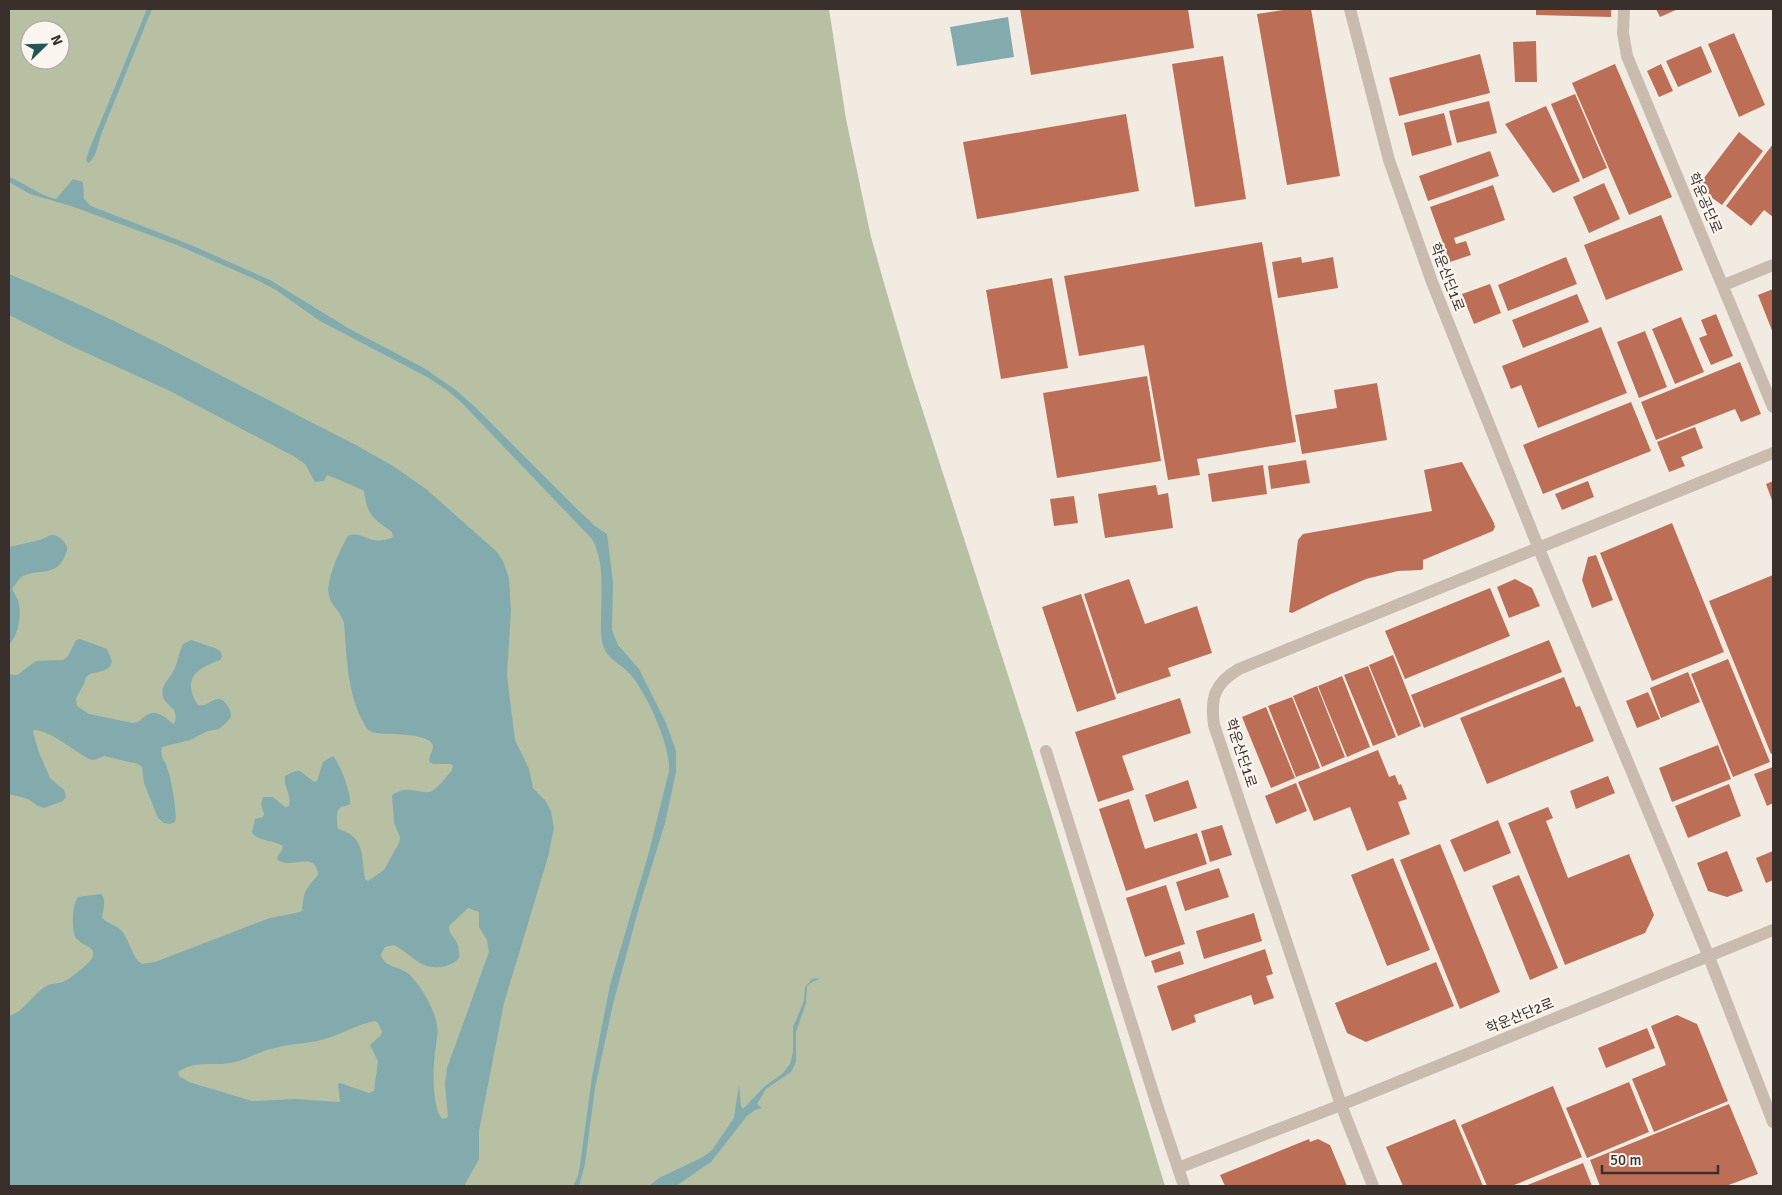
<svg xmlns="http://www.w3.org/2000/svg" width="1782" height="1195" font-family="Signika,'Noto Sans KR',sans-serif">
<rect width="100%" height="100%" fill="#f2ebe2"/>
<path fill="#b7c0a3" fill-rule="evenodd" d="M9 9H829L846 119 871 237 886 290 908 365 1027 734 1165 1186H9ZM30 30H60V60H30Z"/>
<path fill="#83abad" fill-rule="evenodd" d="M147 9H152L102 132 95 155 90 162 88 163 86 160 89 150Z
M1008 17 1014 57 957 66 950 27Z
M9 177C25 183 38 195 56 199L73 179 83 182 84 199 91 206 191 245 270 280 348 328 424 368 457 391 474 406 579 511 595 526 607 534 613 582 612 630 618 645 639 669 666 723 676 751V772L665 823 640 904 613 1004 595 1088 585 1164 579 1186H573L578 1176 580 1165 592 1077 610 985 649 852 669 771C671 747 647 693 630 674 622 665 608 659 604 648 600 638 601 627 601 617 601 592 605 562 592 539L461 402 447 390 427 377 320 321 276 290 257 280 177 245 74 207 30 194 9 182Z
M9 274C128 322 241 388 356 445L393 466 426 489 496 551 503 561 509 578 511 610 507 675 515 740 529 769 533 788 545 800 551 811 554 828 548 857 504 1003 479 1131V1159L464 1186H9V1016C25 1011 31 996 45 987 50 983 57 984 63 982 71 978 82 969 88 963 103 947 82 947 76 938 71 931 72 904 78 897L101 894C107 901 103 910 102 918 109 925 118 924 124 934 130 943 133 959 142 964L155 962 270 918 296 913 302 911C304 890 305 890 318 875 316 849 288 871 277 859 278 854 283 851 283 846 274 840 257 842 252 832L255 819 263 817 264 814 261 804 263 797H273L285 807 289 806C292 795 283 786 285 776L295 771H300L314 782 317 781 323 762 333 756C340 764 352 795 350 804 347 806 343 806 341 807 335 810 337 824 338 829 366 837 361 856 365 879L368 881 384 870 399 843 400 837 394 823 392 795C410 783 421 796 432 791 439 787 446 777 452 770L453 766 451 764H433L429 761C429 756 433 751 433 746 431 732 386 735 376 733 373 733 371 731 368 730 347 699 347 659 344 623 341 611 331 606 329 596 325 581 340 549 348 536 363 529 369 548 393 537L392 532C372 517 368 517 364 491 361 489 331 476 327 475L324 481 315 482 305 464 295 457 168 390 69 345 9 315ZM468 908 479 912V927L487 940 489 952 447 1068 445 1084 448 1117 443 1119C433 1112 433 1075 434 1064 434 1051 439 1038 437 1025 435 1010 421 986 410 975 401 966 383 968 381 954L385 947 394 945C413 955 421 972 446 966 451 964 456 962 459 958 461 937 448 938 449 926ZM375 1021 378 1023 382 1032 381 1035 370 1045 378 1061 374 1091 369 1093 340 1083 338 1084 340 1102 295 1099 252 1101 189 1082 179 1076 178 1072C195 1060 212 1066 231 1063 246 1060 260 1051 275 1048 292 1043 310 1044 328 1038 344 1033 358 1024 375 1021Z
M51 535C57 535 60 537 64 542 69 547 67 550 65 556 56 576 43 569 25 575 19 577 16 584 12 589 14 593 16 596 18 600 22 612 19 636 9 644V547L40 540Z
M80 639 107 649 112 661 110 667 103 671 90 674 86 677 84 684 76 698 77 706 89 714 133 723C139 722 139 721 144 717 155 708 164 716 173 724L175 722C178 707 170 709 164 699 158 687 170 679 174 670 178 662 179 652 183 644L191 640 215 648 221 652 222 657 220 660C197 668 181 679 198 705 210 708 217 690 227 705 230 709 231 712 231 717L225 724 219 729 208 731 190 740 162 747C160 760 165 759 168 770 171 779 178 814 175 822L170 824 164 823 158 818 144 783 142 767 138 764 104 756 94 760 89 759C74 751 50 730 34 730L33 732 38 750 50 778 64 790 66 797 63 801 44 808 38 806 28 799 9 794V674L17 675 36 661 63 660 68 656 76 640Z
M821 978 812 982 807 986 806 1003 796 1032V1062L791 1072 766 1089 757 1104 762 1108 755 1110 747 1116 711 1162 676 1186H649L659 1178 703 1157 712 1150 734 1118 739 1084 741 1106 743 1109 765 1086 782 1074 790 1064 793 1052V1027L804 1001 805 987 812 979Z"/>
<path fill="#bc6f56" d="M1020 9H1188L1194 48 1031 75Z
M1289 9H1311L1340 176 1287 185 1257 14Z
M1536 9H1611V17L1536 15Z
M1656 9H1678L1660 17Z
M1734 33 1765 105 1739 117 1708 44Z
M1536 41 1537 82H1515L1513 42Z
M1701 46 1712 72 1678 87 1666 61Z
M1480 54 1490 93 1399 116 1389 78Z
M1223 56 1246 199 1195 207 1172 64Z
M1615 64 1672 197 1629 215 1572 83Z
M1661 64 1673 91 1659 97 1647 71Z
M1575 94 1607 168 1583 179 1551 104Z
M1489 101 1497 133 1457 143 1449 111Z
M1546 106 1580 181 1553 193 1505 124Z
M1444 113 1452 145 1412 156 1404 123Z
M1126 114 1139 191 977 219 963 142Z
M1739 132 1763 151 1722 205 1701 190V182Z
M1773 144V217L1764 210 1751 226 1726 206Z
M1490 151 1499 176 1428 201 1419 176Z
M1604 183 1620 219 1589 233 1573 197Z
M1493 185 1505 220 1454 238 1456 244 1466 241 1471 255 1450 262 1430 207Z
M1661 215 1683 270 1606 300 1584 245Z
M1262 242 1296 442 1197 459 1200 475 1168 480 1144 345 1079 356 1064 276Z
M1301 257 1302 263 1333 257 1338 288 1278 298 1272 262Z
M1566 257 1577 284 1508 311 1498 285Z
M1052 278 1068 368 1001 379 986 290Z
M1490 284 1501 313 1474 324 1462 294Z
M1773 289V333L1758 295Z
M1577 294 1589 322 1523 348 1512 320Z
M1716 314 1733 356 1711 365 1699 338 1707 335 1701 320Z
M1681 317 1704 372 1675 384 1652 329Z
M1601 327 1627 393 1538 428 1521 385 1511 389 1502 366Z
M1645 331 1667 387 1639 398 1617 342Z
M1740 362 1761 414 1741 422 1735 409 1656 440 1641 402Z
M1147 376 1161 461 1057 478 1043 393Z
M1377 383 1387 440 1302 454 1295 415 1337 408 1334 390Z
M1631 402 1651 451 1543 494 1523 445Z
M1695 427 1703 448 1681 457 1685 466 1669 472 1657 442Z
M1306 460 1310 483 1271 489 1268 466Z
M1462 462 1494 523 1495 527 1493 531 1423 560V569L1421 570 1398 571 1366 579 1331 594 1292 613 1289 612 1298 540 1303 534 1432 511 1424 470Z
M1263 465 1267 494 1212 502 1208 474Z
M1588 481 1594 497 1562 510 1555 494Z
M1773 481V503L1766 484Z
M1156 485 1158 495 1168 493 1173 528 1105 538 1098 494Z
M1074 496 1078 523 1054 526 1050 499Z
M1672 523 1724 652 1652 681 1600 553Z
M1596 555 1613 600 1592 608 1582 580 1588 557Z
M1773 575V753L1771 754 1709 601Z
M1129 579 1145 624 1197 606 1212 653 1168 668 1171 676 1117 694 1084 594Z
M1515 579 1532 588 1540 606 1509 618 1497 587Z
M1490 588 1510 636 1405 679 1385 631Z
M1081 594 1116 699 1077 712 1042 607Z
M1549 640 1562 672 1424 728 1411 695Z
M1393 655 1421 726 1398 736 1369 665Z
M1728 659 1770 762 1733 777 1691 674Z
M1368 666 1396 737 1373 746 1344 675Z
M1688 672 1700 702 1661 718 1650 688Z
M1342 676 1370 747 1347 757 1318 686Z
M1564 677 1576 707 1580 706 1594 741 1487 784 1460 718Z
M1317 686 1345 757 1322 767 1293 696Z
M1648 692 1660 719 1637 728 1626 701Z
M1292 697 1320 768 1296 777 1268 706Z
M1180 698 1191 733 1122 756 1134 790 1098 802 1075 732Z
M1266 707 1295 778 1271 788 1242 717Z
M1718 745 1731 779 1672 802 1659 768Z
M1378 750 1389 777 1395 775 1399 785 1401 784 1407 799 1398 802 1410 834 1367 851 1350 807 1314 821 1298 782Z
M1773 767V803L1767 806 1754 774Z
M1608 776 1615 793 1576 809 1570 791Z
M1188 780 1197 808 1154 822 1145 795Z
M1296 783 1307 811 1276 824 1265 796Z
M1729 784 1741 816 1688 838 1675 806Z
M1129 799 1145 849 1197 833 1207 864 1126 891 1099 809Z
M1548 807 1553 818 1546 821 1568 878 1629 854 1654 915 1645 933 1565 965 1508 823Z
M1498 820 1511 853 1464 872 1450 840Z
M1222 825 1232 855 1210 862 1201 831Z
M1440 844 1500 992 1460 1009 1400 860Z
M1727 851 1743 891 1727 897 1708 891 1697 863Z
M1773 851V880L1766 883 1756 858Z
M1393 858 1430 950 1387 966 1351 875Z
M1219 868 1229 897 1185 911 1176 882Z
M1519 875 1558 968 1530 980 1492 886Z
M1166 885 1185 944 1145 957 1126 898Z
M1254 913 1262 941 1204 959 1196 931Z
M1265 949 1273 974 1266 976 1274 998 1254 1005 1251 995 1194 1015 1196 1022 1172 1031 1157 986Z
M1180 951 1184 964 1155 973 1151 961Z
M1436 962 1454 1006 1366 1042 1347 1033 1335 1003Z
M1677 1015 1697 1024 1728 1101 1654 1132 1632 1079 1666 1065 1651 1026Z
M1647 1028 1655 1048 1606 1068 1598 1048Z
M1629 1082 1649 1132 1587 1158 1566 1108Z
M1553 1086 1582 1157 1512 1186H1487L1461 1125Z
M1729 1104 1758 1174 1726 1186H1600L1590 1160Z
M1455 1119 1483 1186H1403L1386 1147Z
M1309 1139 1310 1142 1318 1139 1330 1145 1347 1186H1225L1220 1175Z
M1583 1163 1592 1186H1525Z"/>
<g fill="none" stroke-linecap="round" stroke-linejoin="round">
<path stroke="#cabbaf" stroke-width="12" d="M1350 9 1389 160 1432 282 1539 549 1709 957 1773 1122
M1624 9 1623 33 1627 56 1773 407
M1724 285 1773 265
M1046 751 1157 1105 1184 1186
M1178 1168 1341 1105 1773 930
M1373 1186 1341 1105 1214 725C1210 697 1215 683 1239 669L1773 453"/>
</g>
<g text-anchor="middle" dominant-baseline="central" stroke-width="4.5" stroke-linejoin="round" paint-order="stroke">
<g font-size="14" fill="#39302c" stroke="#faf5ef">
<text transform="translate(1705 203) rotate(67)">학운공단로</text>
<text transform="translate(1447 277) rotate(69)">학운산단1로</text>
<text transform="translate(1241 753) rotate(72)">학운산단1로</text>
<text transform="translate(1520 1016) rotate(-22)">학운산단2로</text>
</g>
</g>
<rect width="1782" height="1195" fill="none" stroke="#39302c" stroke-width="20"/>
<g transform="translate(45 45) rotate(67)"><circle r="24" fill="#faf5ef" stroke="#ada6a1"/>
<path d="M0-4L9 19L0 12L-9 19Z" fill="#255458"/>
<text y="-8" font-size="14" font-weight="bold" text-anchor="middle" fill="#39302c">N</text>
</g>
<path d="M1602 1165v8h116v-8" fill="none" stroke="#39302c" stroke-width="2.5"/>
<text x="1610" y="1165" font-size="15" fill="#39302c" stroke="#faf5ef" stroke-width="4" paint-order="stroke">50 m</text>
</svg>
